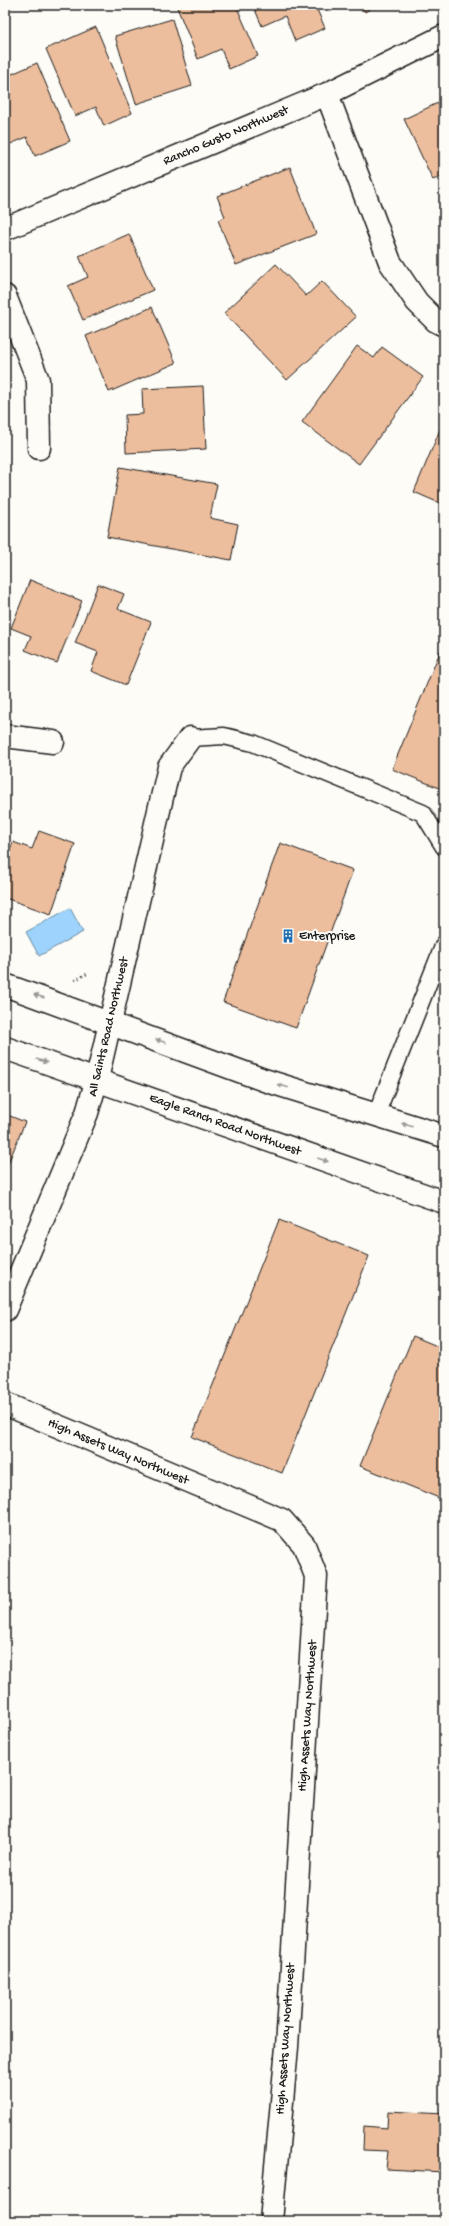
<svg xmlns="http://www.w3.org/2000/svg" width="449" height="2226" font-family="'Gochi Hand',sans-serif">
<rect width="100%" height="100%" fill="#fdfcf7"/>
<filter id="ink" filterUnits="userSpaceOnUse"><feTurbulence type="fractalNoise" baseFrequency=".025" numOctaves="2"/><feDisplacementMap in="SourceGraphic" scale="8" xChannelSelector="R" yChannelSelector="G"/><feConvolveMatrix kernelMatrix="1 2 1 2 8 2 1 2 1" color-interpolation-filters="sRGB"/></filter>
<g filter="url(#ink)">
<path fill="#9dd3fc" stroke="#698aa2" d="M70 908 83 932 39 956 26 932Z"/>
<path fill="#edbe9d" stroke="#1c1c1c" d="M176 5H236L258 56 229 69 221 49 198 59Z
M253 5H315L325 28 295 41 285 16 262 26Z
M360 5H376L365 12Z
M172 19 192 86 136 104 115 36Z
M96 27 132 113 104 126 96 107 75 116 46 49Z
M37 63 70 141 35 156 27 137 8 145 5 138V77Z
M444 100V175L433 180 404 119Z
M290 167 316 234 236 265 218 220 225 217 217 196Z
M129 234 153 290 83 320 68 286 88 277 79 256Z
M276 264 306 296 322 281 356 317 287 380 224 313Z
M152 307 176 363 109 392 86 336Z
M357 346 374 358 382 347 423 377 359 464 302 422Z
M203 386 206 449 126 453 125 415 143 414 142 389Z
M444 420V505L414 492Z
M120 467 217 484 210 518 238 524 231 560 107 537Z
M30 580 82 601 57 663 25 650 31 636 11 628Z
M98 584 124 594 118 609 151 622 126 685 91 671 98 652 75 643Z
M444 642V790L392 769Z
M39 831 75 844 51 914 5 898V864L13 842 32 849Z
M280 843 353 870 296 1028 223 1002Z
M5 1114 25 1122 5 1171Z
M279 1220 369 1256 282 1473 192 1437Z
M413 1336 444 1349V1500L360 1466Z
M388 2111 444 2114V2172L386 2169 388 2151 363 2150 364 2126 387 2128Z"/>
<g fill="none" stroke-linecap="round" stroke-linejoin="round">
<g stroke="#1c1c1c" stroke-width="19">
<path id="service" d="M190 738 224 736 253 743 423 813 444 847
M376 1115 444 944"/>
</g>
<g stroke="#1c1c1c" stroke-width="25">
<path id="minor" d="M327 94 390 262 417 302 436 321 444 325
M5 229 327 94 444 36
M5 296 38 380 39 448
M5 736 53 742
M5 1310 87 1113 97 1079 169 767 190 738
M5 1404 282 1520 304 1545 316 1576 287 2047 271 2221"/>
</g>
<g stroke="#1c1c1c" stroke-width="25">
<path id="tertiary" d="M5 985 264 1080 444 1136
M5 1048 444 1202"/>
</g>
<path stroke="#1c1c1c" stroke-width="2.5" stroke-dasharray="1 3" stroke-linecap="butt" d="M75 980 87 974"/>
<use href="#service" stroke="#fdfcf7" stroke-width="16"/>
<use href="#minor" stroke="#fdfcf7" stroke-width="22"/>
<use href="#tertiary" stroke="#fdfcf7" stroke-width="22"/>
</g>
<defs><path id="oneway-solid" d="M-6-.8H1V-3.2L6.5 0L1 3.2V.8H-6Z"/></defs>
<g fill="#989794">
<use href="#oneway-solid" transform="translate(39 996) rotate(-161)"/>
<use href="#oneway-solid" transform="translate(161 1041) rotate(-160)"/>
<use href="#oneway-solid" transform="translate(42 1061) rotate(19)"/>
<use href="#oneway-solid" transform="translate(283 1086) rotate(-163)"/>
<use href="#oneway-solid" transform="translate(407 1125) rotate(-163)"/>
<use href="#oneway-solid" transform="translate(323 1160) rotate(19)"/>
</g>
</g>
<defs>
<g id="building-bare" transform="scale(1.08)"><path d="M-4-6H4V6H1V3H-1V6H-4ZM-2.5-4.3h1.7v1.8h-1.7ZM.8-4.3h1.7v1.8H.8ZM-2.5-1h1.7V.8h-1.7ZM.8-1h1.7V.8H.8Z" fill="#1f6fb2" stroke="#fdfcf7" stroke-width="2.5" paint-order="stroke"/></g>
</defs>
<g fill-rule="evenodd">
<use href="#building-bare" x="288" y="936"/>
</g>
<g text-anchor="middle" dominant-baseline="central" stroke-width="4" stroke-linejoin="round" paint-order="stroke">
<g font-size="13" fill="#1c1c1c" stroke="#fdfcf7">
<text transform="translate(226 136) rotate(-23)">Rancho Gusto Northwest</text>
<text transform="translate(109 1027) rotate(-77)">All Saints Road Northwest</text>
<text transform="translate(225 1125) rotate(20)">Eagle Ranch Road Northwest</text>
<text transform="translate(118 1452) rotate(23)">High Assets Way Northwest</text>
<text transform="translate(308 1716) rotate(-86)">High Assets Way Northwest</text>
<text transform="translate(286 2039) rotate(-86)">High Assets Way Northwest</text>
</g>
<g font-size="13" fill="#1c1c1c" stroke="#fdfcf7" text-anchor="start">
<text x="299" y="936">Enterprise</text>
</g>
</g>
<rect width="449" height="2226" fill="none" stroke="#fdfcf7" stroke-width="20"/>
<rect x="10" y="10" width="429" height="2206" fill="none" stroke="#1c1c1c" stroke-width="1.5" filter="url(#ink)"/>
</svg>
